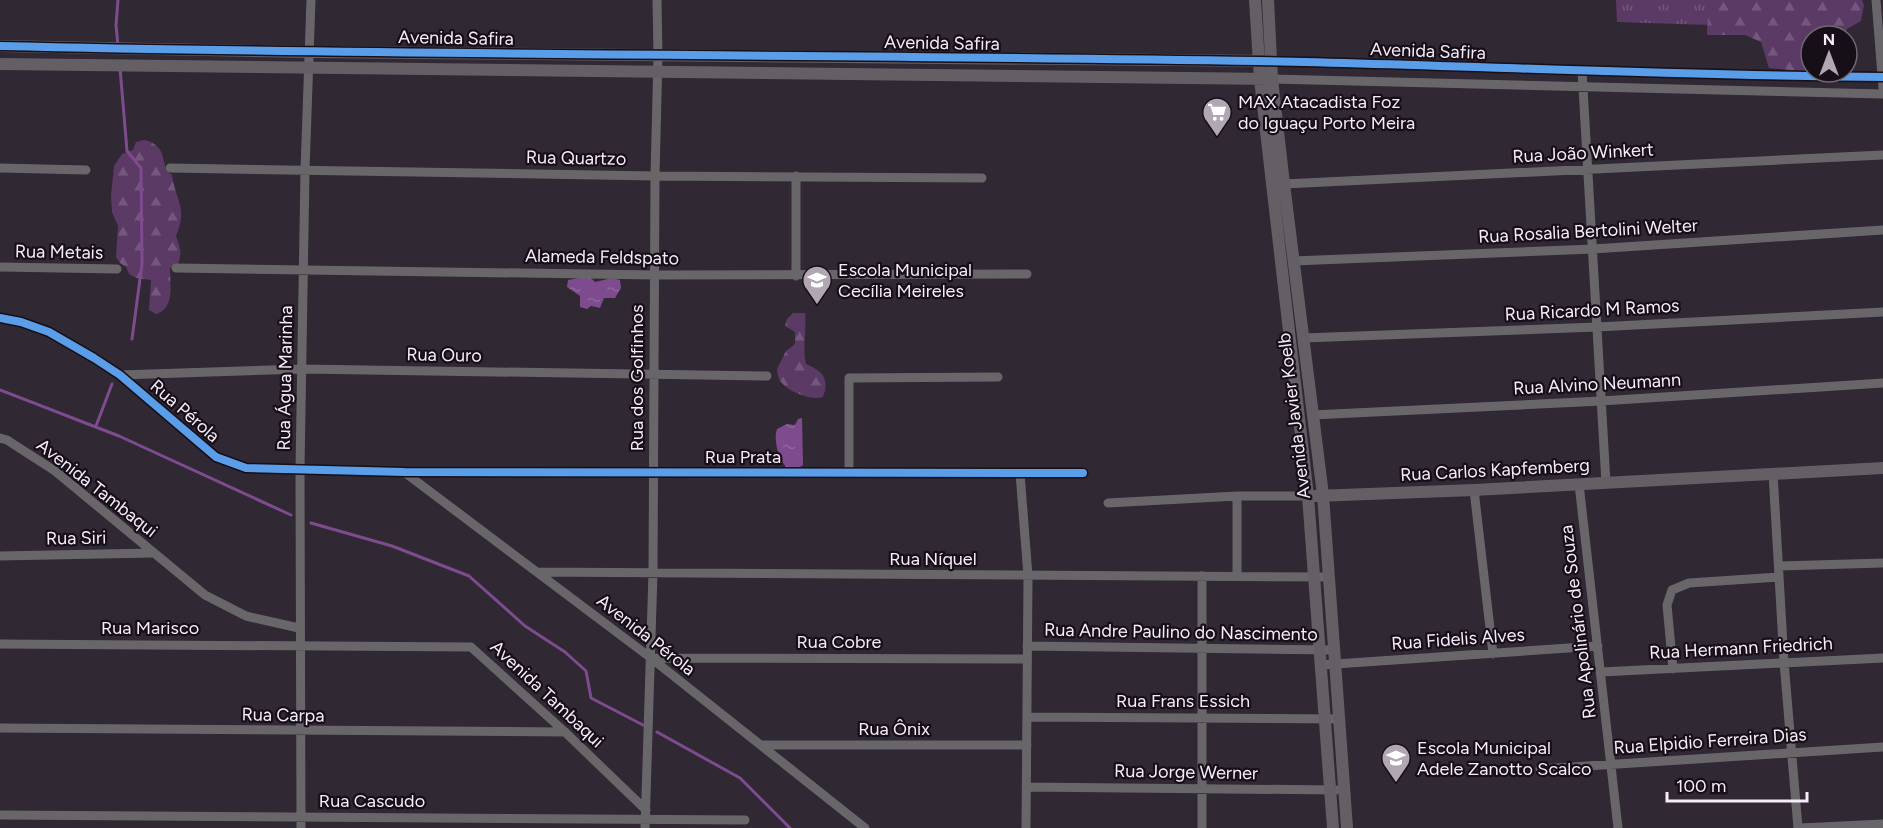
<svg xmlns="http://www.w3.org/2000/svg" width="1883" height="828" font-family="Figtree,sans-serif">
<defs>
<pattern id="forest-firs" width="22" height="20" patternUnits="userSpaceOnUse" patternTransform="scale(1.5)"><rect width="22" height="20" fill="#5b3a66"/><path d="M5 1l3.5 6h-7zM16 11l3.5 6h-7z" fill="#73577d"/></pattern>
<pattern id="park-tufts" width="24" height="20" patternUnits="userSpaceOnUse" patternTransform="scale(1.5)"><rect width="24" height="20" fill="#5b3a66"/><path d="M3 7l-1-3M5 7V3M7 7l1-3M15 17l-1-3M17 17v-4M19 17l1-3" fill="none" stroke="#73577d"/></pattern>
<pattern id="water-ripples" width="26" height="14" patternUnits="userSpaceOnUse" patternTransform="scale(1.5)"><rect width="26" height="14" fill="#7e4b8f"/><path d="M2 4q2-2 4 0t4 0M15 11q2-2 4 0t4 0" fill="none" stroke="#9165a0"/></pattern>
</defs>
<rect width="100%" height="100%" fill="#302832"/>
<path fill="url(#forest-firs)" d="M1707 0H1862L1864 5 1861 21 1847 29 1843 36H1811V72L1769 68 1761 42 1745 35H1707Z
M144 140C162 144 163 155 166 171L172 175C176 202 188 207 176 236 180 247 183 254 177 266L170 268C170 284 175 309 156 314L149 310 151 280 136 278 129 274 126 267 120 263 116 257 118 226 112 212 111 196 114 166 122 154 133 150 136 142Z
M793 313H805C807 330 802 347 806 364 822 371 830 378 823 397 811 401 785 391 779 379 778 376 777 372 777 369L786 351 795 344V332L785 326 787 319Z"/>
<path fill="url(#park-tufts)" d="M1616 0H1707L1708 25 1617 22Z"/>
<path fill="url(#water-ripples)" d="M589 276 595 282 612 278 620 280 621 288 615 298H604L600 308 591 306 587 309 580 307V296L567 287 568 280Z
M802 418 803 465 800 467 788 469C779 461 773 441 777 429L787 424 795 425 798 419Z"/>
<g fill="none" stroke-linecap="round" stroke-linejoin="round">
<path stroke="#7e4b8f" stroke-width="3" d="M118 0 116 25 118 46
M120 68 127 151 141 168 142 264 132 339
M0 390 119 436 291 515
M96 426 112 384
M311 523 392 546 469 576 525 626 565 652 586 671 591 698 643 725
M657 732 740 778 790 828"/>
<path stroke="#69666a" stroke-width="9" d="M1876 0 1883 88
M1271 61 1582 71 1883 77
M1582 71 1606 483
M1272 79 1883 94
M0 168 86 170
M170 168 655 176 982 178
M796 176V276
M1284 184 1883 155
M1293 261 1593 249 1883 230
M0 267 117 269
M176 268 655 275 1027 274
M0 318 21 322 49 332 94 358 120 375 216 457 246 468 404 472 1083 473
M1303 338 1597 327 1883 312
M120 375 302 369 767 376
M1312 415 1601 401 1883 383
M0 438 7 440 55 471 205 595 246 616 299 628
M404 472 651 658 865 828
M849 472V378L998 377
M1020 473 1028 576 1026 828
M1773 473 1784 662 1798 828
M1579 484 1618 828
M1474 490 1493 654
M1237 496V576
M1108 503 1237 496H1308
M0 556 152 553
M1779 566 1883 563
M537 572 1329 577
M0 644 471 647 565 732 646 810
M1027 646 1334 650
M651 658 1027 659
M1321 665 1598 646
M1673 669 1667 605 1672 590 1689 583 1779 577
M1601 672 1883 658
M1027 717 1339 719
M0 728 565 732
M762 745H1027
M1540 769 1883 747
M1027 787 1336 790
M0 815 745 820
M301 828 300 470 305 170 311 0
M645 828 653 573 655 176 658 56 657 0
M1202 828V576
M1800 828 1883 824"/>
<path stroke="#635f65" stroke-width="12" d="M1255 0 1260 79 1308 496 1333 828
M1268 0 1272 79 1284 184 1323 495 1347 828
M0 46 310 52 1271 61
M0 64 1272 79
M1315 496 1474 490 1883 468"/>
<g stroke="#160f18" stroke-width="11">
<path id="cycleway" d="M0 46C419 56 839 54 1259 61 1467 65 1675 76 1883 77
M0 318 21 322 49 332 94 358 120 375 216 457 246 468 404 472 1083 473"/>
</g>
<use href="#cycleway" stroke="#5a9eea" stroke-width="8"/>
</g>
<defs>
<g id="supermarket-pin" transform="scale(1.5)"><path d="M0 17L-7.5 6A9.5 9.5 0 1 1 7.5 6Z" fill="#b1a7b3" stroke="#160f18"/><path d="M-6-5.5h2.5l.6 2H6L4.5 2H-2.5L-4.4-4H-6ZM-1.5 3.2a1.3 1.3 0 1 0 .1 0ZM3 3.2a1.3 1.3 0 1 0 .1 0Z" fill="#fff"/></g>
<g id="school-pin" transform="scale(1.5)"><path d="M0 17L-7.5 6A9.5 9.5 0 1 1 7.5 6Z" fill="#b1a7b3" stroke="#160f18"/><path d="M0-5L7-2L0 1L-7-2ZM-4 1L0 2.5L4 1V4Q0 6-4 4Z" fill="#fff"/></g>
</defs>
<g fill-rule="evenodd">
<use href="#supermarket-pin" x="1217" y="112"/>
<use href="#school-pin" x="817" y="280"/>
<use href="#school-pin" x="1396" y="758"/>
</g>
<g text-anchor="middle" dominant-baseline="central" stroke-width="4.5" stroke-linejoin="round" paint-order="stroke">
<g font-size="18" fill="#f6ecf9" stroke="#160f18">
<text transform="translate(456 38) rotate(1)">Avenida Safira</text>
<text transform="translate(942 43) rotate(1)">Avenida Safira</text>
<text transform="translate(1428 51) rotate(2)">Avenida Safira</text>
<text transform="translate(1583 153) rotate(-3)">Rua João Winkert</text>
<text transform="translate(576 158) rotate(1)">Rua Quartzo</text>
<text transform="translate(1588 231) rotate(-3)">Rua Rosalia Bertolini Welter</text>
<text transform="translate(59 252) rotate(1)">Rua Metais</text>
<text transform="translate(602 257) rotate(1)">Alameda Feldspato</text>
<text transform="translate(1592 310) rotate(-3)">Rua Ricardo M Ramos</text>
<text transform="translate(444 355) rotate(1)">Rua Ouro</text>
<text transform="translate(285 378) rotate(-89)">Rua Água Marinha</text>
<text transform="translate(637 378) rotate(-90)">Rua dos Golfinhos</text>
<text transform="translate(1597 384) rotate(-3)">Rua Alvino Neumann</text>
<text transform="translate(185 411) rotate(41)">Rua Pérola</text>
<text transform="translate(1294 416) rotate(-97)">Avenida Javier Koelb</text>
<text x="743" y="457">Rua Prata</text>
<text transform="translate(1495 470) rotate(-3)">Rua Carlos Kapfemberg</text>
<text transform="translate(97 488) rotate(38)">Avenida Tambaqui</text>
<text transform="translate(76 538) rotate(-1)">Rua Siri</text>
<text x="933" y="559">Rua Níquel</text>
<text transform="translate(1578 622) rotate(-97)">Rua Apolinário de Souza</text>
<text x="150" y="628">Rua Marisco</text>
<text transform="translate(1181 632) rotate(1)">Rua Andre Paulino do Nascimento</text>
<text transform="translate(646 635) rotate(38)">Avenida Pérola</text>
<text transform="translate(1458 639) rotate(-4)">Rua Fidelis Alves</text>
<text x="839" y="642">Rua Cobre</text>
<text transform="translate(1741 648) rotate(-3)">Rua Hermann Friedrich</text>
<text transform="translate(547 694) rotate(43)">Avenida Tambaqui</text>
<text x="1183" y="701">Rua Frans Essich</text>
<text transform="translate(283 715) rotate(1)">Rua Carpa</text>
<text x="894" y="729">Rua Ônix</text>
<text transform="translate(1710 741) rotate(-4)">Rua Elpidio Ferreira Dias</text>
<text transform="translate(1186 772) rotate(1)">Rua Jorge Werner</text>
<text x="372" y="801">Rua Cascudo</text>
</g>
<g font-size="18" fill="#f6ecf9" stroke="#160f18" text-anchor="start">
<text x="1238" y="102">MAX Atacadista Foz<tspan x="1238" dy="21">do Iguaçu Porto Meira</tspan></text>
<text x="838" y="270">Escola Municipal<tspan x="838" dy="21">Cecília Meireles</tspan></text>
<text x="1417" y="748">Escola Municipal<tspan x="1417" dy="21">Adele Zanotto Scalco</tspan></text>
</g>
</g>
<g transform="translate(1829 54)"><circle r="28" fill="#160f18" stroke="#706772" stroke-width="1.5"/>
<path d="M0-4.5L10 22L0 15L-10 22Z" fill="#b1a7b3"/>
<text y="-9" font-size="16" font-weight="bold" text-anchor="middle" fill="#f6ecf9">N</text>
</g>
<path d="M1667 792v9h140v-9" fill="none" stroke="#f6ecf9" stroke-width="3"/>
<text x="1676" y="792" font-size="18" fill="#f6ecf9" stroke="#160f18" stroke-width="4.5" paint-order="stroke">100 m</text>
</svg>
